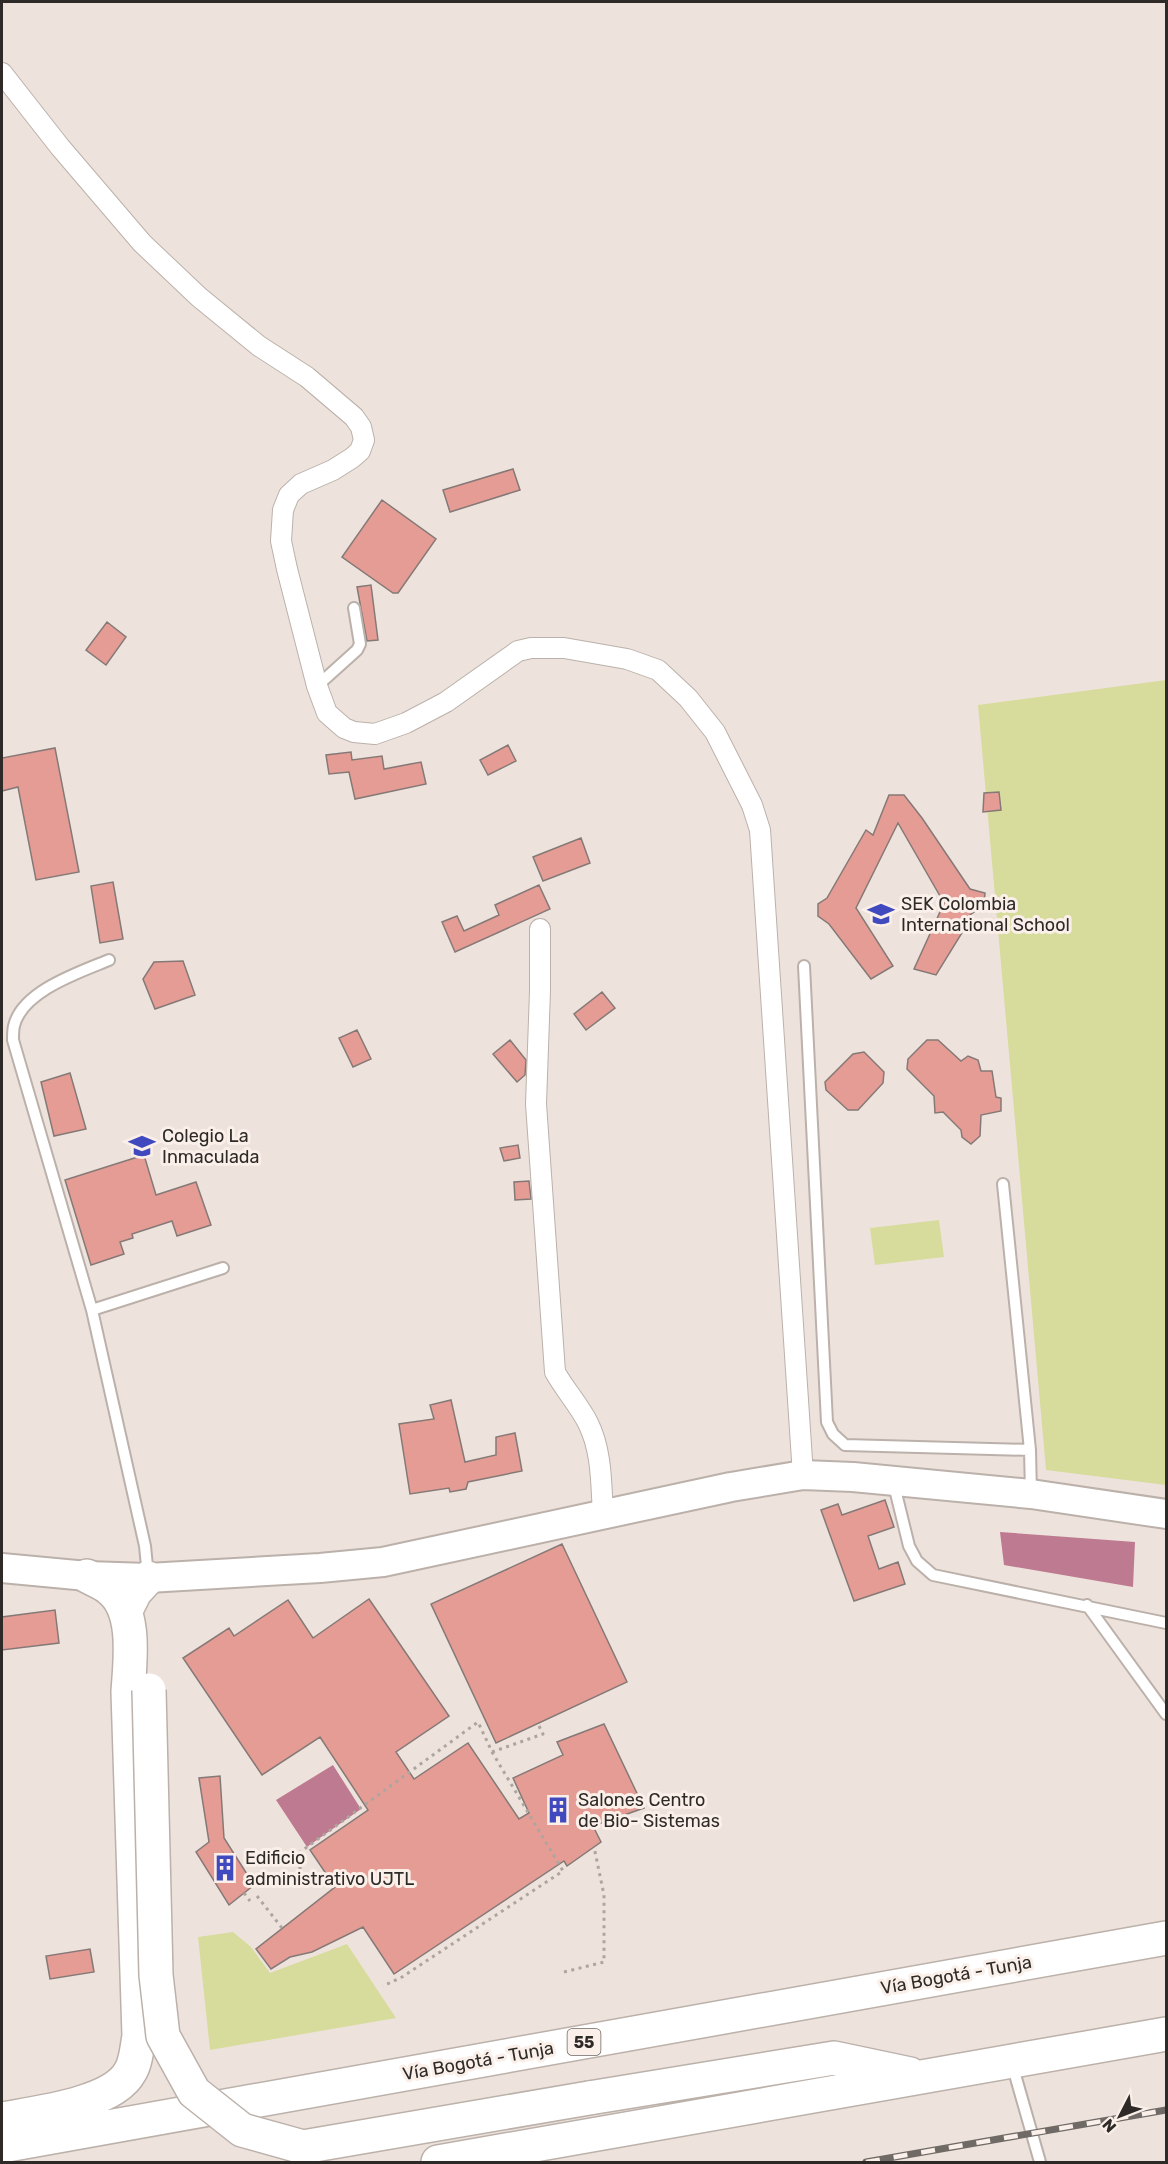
<svg xmlns="http://www.w3.org/2000/svg" width="1168" height="2164" font-family="Rubik,sans-serif">
<rect width="100%" height="100%" fill="#eee3dc"/>
<path fill="#d7db9c" d="M1166 680V1485L1046 1470 978 705Z
M939 1220 944 1257 875 1265 870 1228Z
M233 1932 251 1947 270 1973 347 1944 396 2018 210 2050 198 1937Z"/>
<path fill="#bd7a90" d="M1000 1532 1135 1542 1133 1587 1004 1565Z
M333 1765 361 1809 307 1847 276 1800Z"/>
<path fill="#e59c94" stroke="#857977" stroke-width="1.5" d="M513 469 520 490 450 512 443 490Z
M382 500 436 539 398 593H393L342 557Z
M371 585 378 640 367 641 357 587Z
M107 622 126 637 106 665 86 650Z
M508 745 516 761 488 775 480 760Z
M55 748 79 872 36 880 18 787 2 791V758Z
M351 752 352 760 382 756 384 769 421 762 426 784 355 799 349 772 329 774 326 755Z
M999 792 1001 810 983 812 984 793Z
M889 795H904L922 818 970 889 985 893 984 905 970 915 965 928 936 975 914 969 944 903 898 823 856 908 893 966 871 979 829 924 818 916V904L827 898 866 830 873 835Z
M581 838 590 863 543 881 533 857Z
M113 882 123 939 100 943 91 886Z
M539 885 550 909 455 952 442 922 457 916 464 931 499 915 495 905Z
M183 961 195 995 155 1009 143 979 154 962Z
M602 992 615 1008 586 1030 574 1014Z
M357 1030 371 1059 353 1067 339 1038Z
M510 1040 526 1060 525 1075 517 1082 493 1054Z
M927 1040H938L961 1061 968 1056 978 1060 981 1071H992L996 1097 1001 1098V1111L981 1115 980 1136 971 1144 962 1137 961 1130 943 1112 935 1113 934 1096 907 1069 908 1059Z
M864 1052 884 1072 883 1083 858 1110H848L826 1090 825 1082 853 1054Z
M70 1073 86 1129 54 1136 41 1082Z
M518 1145 520 1158 504 1161 500 1148Z
M144 1155 156 1195 196 1182 211 1225 177 1236 172 1221 132 1234 133 1238 120 1242 124 1254 91 1265 65 1180Z
M529 1181 531 1199 515 1200 514 1182Z
M451 1400 465 1462 496 1455V1437L515 1433 522 1471 468 1482 466 1489 450 1492 449 1488 410 1494 399 1424 434 1419 430 1405Z
M885 1500 894 1527 868 1536 879 1569 898 1562 905 1584 854 1601 821 1510 838 1504 842 1515Z
M562 1544 627 1682 496 1743 431 1604Z
M369 1599 449 1716 396 1752 414 1779 468 1743 519 1819 529 1813 513 1778 563 1755 557 1742 604 1724 644 1808 593 1826 601 1842 567 1866 564 1861 394 1974 363 1927 312 1952 290 1957 271 1969 256 1949 335 1887 310 1850 368 1810 320 1737 262 1775 183 1658 229 1628 234 1636 288 1600 313 1638Z
M55 1610 59 1643 2 1650V1617Z
M220 1776 224 1838 254 1885 229 1905 196 1852 209 1842 199 1778Z
M90 1949 94 1972 50 1979 46 1956Z"/>
<g fill="none" stroke-linecap="round" stroke-linejoin="round">
<g stroke="#bbb1aa" stroke-width="14">
<path id="lane" d="M317 686 357 650 360 644 354 608
M109 960C80 972 22 991 14 1026 13 1030 13 1036 13 1040L92 1310 145 1546 148 1576
M804 966 827 1422 833 1434 845 1445 1030 1450
M1003 1184 1030 1450 1031 1494
M92 1310 223 1268
M893 1481 909 1546 917 1561 933 1575 1166 1623
M1087 1605 1166 1714
M1012 2064 1040 2162"/>
</g>
<g stroke="#bbb1aa" stroke-width="22">
<path id="street" d="M2 73 60 147 142 243 199 297 259 346 307 377 354 417 361 427 364 440 360 451 352 458 333 470 301 484 289 495 283 510 281 541 287 569 317 686 327 713 344 728 354 732 375 734 406 723 446 702 518 651 531 648H564L627 659 658 670 688 698 715 732 752 805 760 830 803 1475
M540 929V991L536 1104 555 1372C565 1390 579 1405 588 1423 602 1451 601 1483 603 1514"/>
</g>
<g stroke="#bbb1aa" stroke-width="32">
<path id="secondary" d="M2 1568 87 1576 148 1578 320 1568 383 1562 731 1487 803 1475 853 1477 1031 1494 1166 1514"/>
</g>
<g stroke="#bbb1aa" stroke-width="36">
<path id="highway" d="M126 1610 135 1592 148 1578
M589 2098 834 2058 910 2074
M2 2119C35 2113 113 2104 130 2072 136 2063 137 2047 139 2036L128 1692C130 1661 137 1612 111 1590 105 1584 94 1580 87 1576
M2 2146 1166 1938
M438 2162 1166 2034"/>
</g>
<path stroke="#ada59f" stroke-width="3" stroke-dasharray="3 4.5" stroke-linecap="butt" d="M492 1752 543 1734 538 1724
M301 1869 292 1858 478 1722 492 1752 563 1871 402 1977 383 1986
M244 1893 250 1901
M257 1896 282 1928
M564 1972 604 1962V1895L594 1847"/>
<use href="#lane" stroke="#fff" stroke-width="10"/>
<use href="#street" stroke="#fff" stroke-width="20"/>
<use href="#secondary" stroke="#fff" stroke-width="28"/>
<use href="#highway" stroke="#fff" stroke-width="33"/>
<g stroke="#706a66" stroke-width="7">
<path id="rail" d="M866 2162 1166 2110"/>
</g>
<use href="#rail" stroke="#fbf0e9" stroke-width="4.5" stroke-dasharray="14" stroke-linecap="butt"/>
<g stroke="#bbb1aa" stroke-width="36" stroke-linecap="butt">
<path id="highway-bridge" d="M149 1690 156 1975 163 2036 194 2092 242 2130 303 2147 589 2098"/>
</g>
<use href="#highway-bridge" stroke="#fff" stroke-width="33"/>
</g>
<defs>
<g id="school-bare" transform="scale(2.07)"><path d="M0-5L7-2L0 1L-7-2ZM-4 1L0 2.5L4 1V4Q0 6-4 4Z" fill="#4049bd" stroke="#fbf0e9" stroke-width="2.5" paint-order="stroke"/></g>
<g id="building-bare" transform="scale(2.07)"><path d="M-4-6H4V6H1V3H-1V6H-4ZM-2.5-4.3h1.7v1.8h-1.7ZM.8-4.3h1.7v1.8H.8ZM-2.5-1h1.7V.8h-1.7ZM.8-1h1.7V.8H.8Z" fill="#4049bd" stroke="#fbf0e9" stroke-width="2.5" paint-order="stroke"/></g>
</defs>
<g fill-rule="evenodd">
<use href="#school-bare" x="881" y="914"/>
<use href="#school-bare" x="142" y="1146"/>
<use href="#building-bare" x="558" y="1810"/>
<use href="#building-bare" x="225" y="1868"/>
</g>
<g text-anchor="middle" dominant-baseline="central" stroke-width="6" stroke-linejoin="round" paint-order="stroke">
<rect fill="#fbf0e9" stroke="#6c6562" stroke-width="1.5" x="567.5" y="2029" width="33" height="26" rx="4.5"/>
<g font-size="16" font-weight="bold" fill="#2e2a28">
<text x="584" y="2042">55</text>
</g>
<g font-size="18" fill="#2e2a28" stroke="#fbf0e9" text-anchor="start">
<text x="901" y="904">SEK Colombia<tspan x="901" dy="21">International School</tspan></text>
<text x="162" y="1136">Colegio La<tspan x="162" dy="21">Inmaculada</tspan></text>
<text x="578" y="1800">Salones Centro<tspan x="578" dy="21">de Bio- Sistemas</tspan></text>
<text x="245" y="1858">Edificio<tspan x="245" dy="21">administrativo UJTL</tspan></text>
</g>
<g font-size="18" fill="#2e2a28" stroke="#fbf0e9">
<text transform="translate(956 1975) rotate(-10)">Vía Bogotá - Tunja</text>
<text transform="translate(478 2061) rotate(-10)">Vía Bogotá - Tunja</text>
</g>
</g>
<rect width="1168" height="2164" fill="none" stroke="#2e2a28" stroke-width="6"/>
<g transform="translate(1120 2116) rotate(228)" stroke="#fbf0e9" stroke-width="4.5" paint-order="stroke">
<path d="M0-4.5L10 22L0 15L-10 22Z" fill="#2e2a28"/>
<text y="-9" font-size="16" font-weight="bold" text-anchor="middle" fill="#2e2a28">N</text>
</g>
</svg>
